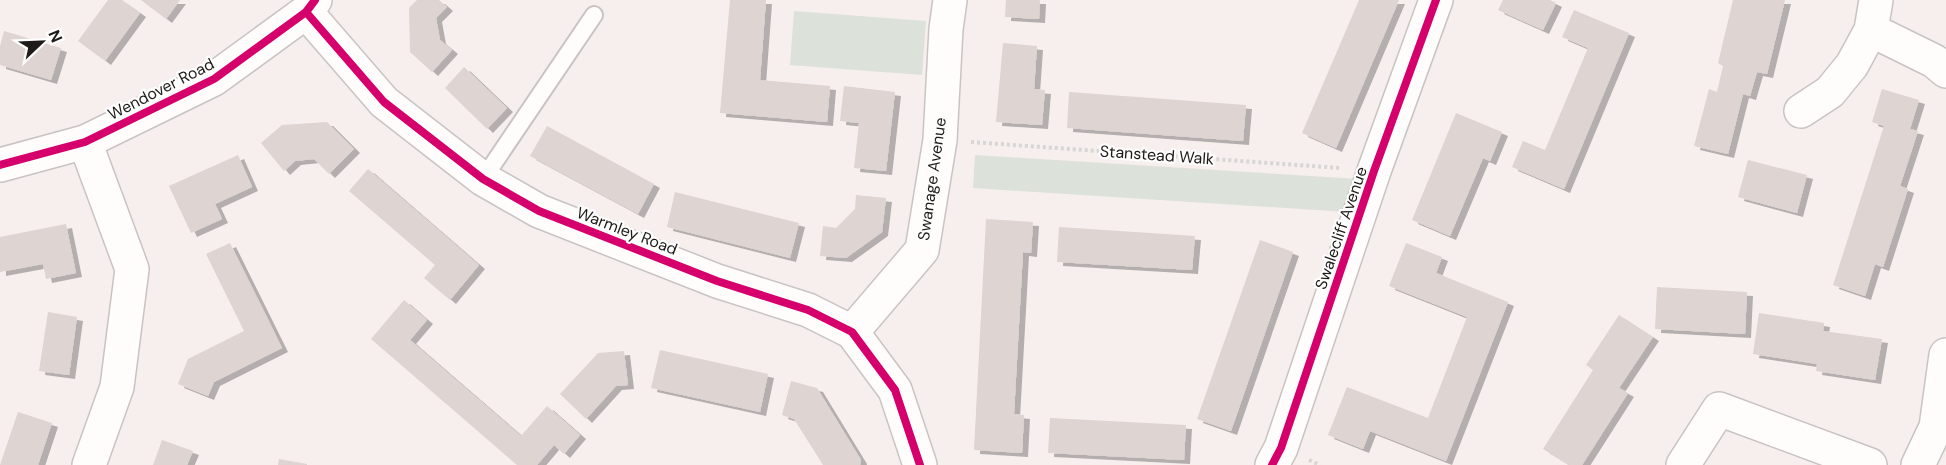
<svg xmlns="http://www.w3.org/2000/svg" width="1946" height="465" font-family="'DM Sans',sans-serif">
<defs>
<filter id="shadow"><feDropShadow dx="6" dy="4" stdDeviation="0" flood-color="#0004"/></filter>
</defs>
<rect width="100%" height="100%" fill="#f6efed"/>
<path fill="#dce2da" d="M794 11 926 21 922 75 790 65Z
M975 155 1359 179 1347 212 973 188Z"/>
<path fill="#ded4d1" filter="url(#shadow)" d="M108 0H122L140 13 105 61 78 41Z
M141 0H180L166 19Z
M417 0H439L447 7 436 18 440 40 452 50 432 72 410 52 409 8Z
M730 0H766L760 80 830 86 827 122 720 113Z
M1006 0H1040L1039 19 1005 17Z
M1359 0H1399L1336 148 1302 133Z
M1503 0H1550L1556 3 1543 30 1498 10Z
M1733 0H1785L1767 74 1757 72 1750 96 1743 94 1728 154 1694 146 1709 89 1717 92 1723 66 1718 63Z
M1574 10 1629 33 1564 189 1512 167 1523 141 1545 150 1588 48 1562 37Z
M4 31 61 48 51 80 0 65V46Z
M1003 43 1037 46 1034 89 1045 90 1042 125 996 122Z
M464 67 507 108 487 129 445 88Z
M844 86 895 92 886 171 854 168 859 123 840 121Z
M1882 89 1919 100 1910 129 1918 131 1900 186 1908 189 1883 267 1875 264 1865 296 1833 285 1884 126 1872 122Z
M1069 92 1246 105 1243 141 1067 128Z
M1456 113 1502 132 1490 161 1483 158 1450 236 1412 220Z
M327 122 354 149 329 174 314 159 295 161 284 171 261 143 282 125Z
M547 126 654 184 638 214 530 156Z
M238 155 252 187 215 204 222 219 191 233 169 186Z
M1748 160 1807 175 1797 213 1738 197Z
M368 169 479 265 450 300 424 278 435 265 349 191Z
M675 192 799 223 790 258 667 227Z
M856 195 886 198 882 232 846 258 820 256 823 226 836 228 855 209Z
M986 219 1033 222 1031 253 1023 252 1014 414 1024 415 1022 453 974 450Z
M66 224 76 273 46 279 43 264 0 272V237Z
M1059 227 1195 236 1192 270 1057 262Z
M1260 240 1293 252 1231 431 1197 419Z
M230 243 282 348 214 382 208 396 178 384 188 359 244 331 206 254Z
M1406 243 1442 257 1436 273 1508 302 1446 461 1370 431 1363 449 1328 435 1347 387 1428 418 1467 317 1389 286Z
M1657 287 1747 292 1745 334 1655 329Z
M404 300 427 320 410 340 521 436 547 406 580 435 564 454 554 445 537 465H517L371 339Z
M48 312 77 317 69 375 39 371Z
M1759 313 1824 323 1823 331 1882 339 1875 380 1816 371 1817 364 1753 354Z
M1619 315 1653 337 1619 388 1628 393 1582 465H1569L1543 449 1593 370 1586 365Z
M660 350 768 374 760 412 651 388Z
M624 351 628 385 616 386 586 419 560 394 598 353Z
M791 381 817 388 861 460 860 465H823L794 419 782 415Z
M18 412 52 423 38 465H0Z
M1050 418 1186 425 1184 460 1048 453Z
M162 440 193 451 187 465H153Z
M279 459 307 464V465H278Z"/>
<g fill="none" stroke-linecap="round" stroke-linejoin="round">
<g stroke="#c9c4c3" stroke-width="20">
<path id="service" d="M483 179 594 15"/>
</g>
<g stroke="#c9c4c3" stroke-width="36">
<path id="minor" d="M306 12 384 102 483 179 539 211 717 281 808 310 852 332 895 390 920 465
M1871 30 1934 61 1946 71
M1801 111 1830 92 1852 65 1871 30 1876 0
M85 142 132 269 117 387 89 465
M0 165 85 142 214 79 306 12 315 0
M852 332 922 250 940 140 946 29 950 0
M1272 465 1281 448 1374 171 1436 0
M1683 465 1719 409 1870 465
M1918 465 1936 427 1946 355"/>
</g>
<path stroke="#d7d6d5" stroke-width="4" stroke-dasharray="3 3" stroke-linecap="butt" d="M971 142 1340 168
M1309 460 1320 465"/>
<use href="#service" stroke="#fefdfc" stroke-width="16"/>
<use href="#minor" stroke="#fefdfc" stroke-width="33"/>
<g stroke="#fefefe" stroke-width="11">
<path id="cycleway" d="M306 12 384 102 483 179 539 211 717 281 808 310 852 332 895 390 920 465
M0 165 85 142 214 79 306 12 315 0
M1272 465 1281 448 1374 171 1436 0"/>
</g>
<use href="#cycleway" stroke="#d6006c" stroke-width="8"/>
</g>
<g text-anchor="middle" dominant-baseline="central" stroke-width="4.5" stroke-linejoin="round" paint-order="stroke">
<g font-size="16" fill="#1e1a18" stroke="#fefefe">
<text transform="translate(161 89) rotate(-27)">Wendover Road</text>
<text transform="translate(1157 155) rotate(4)">Stanstead Walk</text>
<text transform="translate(932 179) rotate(-82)">Swanage Avenue</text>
<text transform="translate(1341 228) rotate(-71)">Swalecliff Avenue</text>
<text transform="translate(627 231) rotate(21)">Warmley Road</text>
</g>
</g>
<g transform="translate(42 42) rotate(67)" stroke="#fefefe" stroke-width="4.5" paint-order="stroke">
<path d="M0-4.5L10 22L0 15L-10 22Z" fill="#1e1a18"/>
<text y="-9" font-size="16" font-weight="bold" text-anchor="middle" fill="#1e1a18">N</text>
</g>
</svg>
